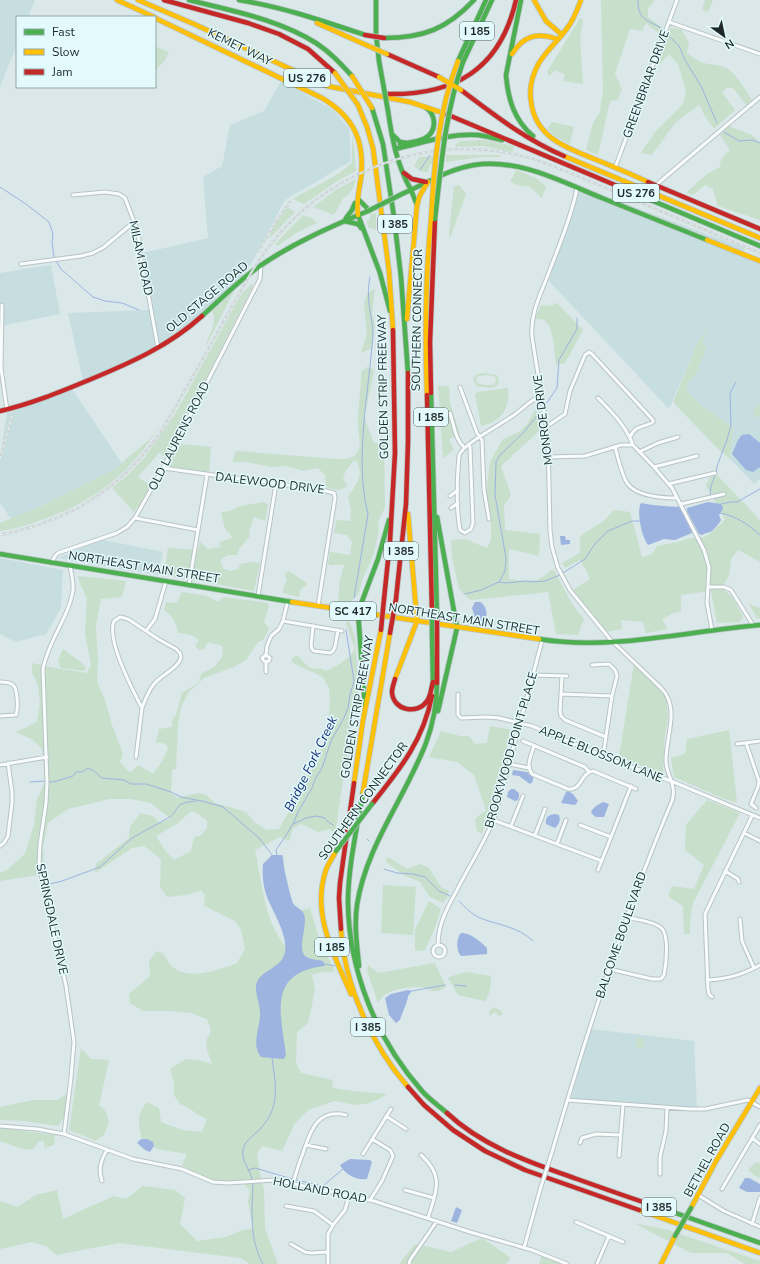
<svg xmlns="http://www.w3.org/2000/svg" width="760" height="1264" font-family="'Nunito Sans',sans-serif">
<rect width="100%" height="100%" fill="#dae8e9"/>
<path fill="#c6dee0" d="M0 0H35L28 17H17V44L0 87Z
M281 81 332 109 349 128 351 161 285 200 253 261 243 276 220 295 201 315 176 337 157 347 83 381 68 313 149 310 143 253 208 238 203 177 222 166 230 125 264 111Z
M580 187 745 248 742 257 760 264V479L754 484 730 459 733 427 703 407 686 390 689 381 695 376 707 347 701 345 707 329 697 344 669 409 549 281Z
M51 265 60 314 0 326V273Z
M72 389 123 465 12 520 0 503V456L7 413 30 406Z
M103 540 163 552 158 575 99 566 59 558 73 551Z
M0 558 63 570 61 608 46 634 16 642 0 634Z
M590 1029 694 1041 697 1109 571 1100Z"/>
<path fill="#c7dfcb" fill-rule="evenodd" d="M601 0H655L648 8V17L663 28 661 35 646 23 642 31 630 29 615 73 622 90 617 100 610 101 598 155 586 150 593 123 600 112 603 91Z
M705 0H713L708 12 702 10Z
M580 18 583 20 580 38 583 84 563 81 565 75 556 70 549 76 547 72Z
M671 28 681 29 689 43 687 53C693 57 697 61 704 63 711 65 718 64 726 68 736 73 746 91 752 100L746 105 733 88H727L722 92 735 110 714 129 706 118 699 105 675 123 652 155 641 153 656 131 683 104 686 90 678 64 669 54 660 64H657L664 41Z
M155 46 169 52 165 60 155 71Z
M552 122 574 127 570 144 558 138 547 129Z
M729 126 752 135 760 142V220L718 206 713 189 705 185 693 195 686 193 707 174 720 167 721 159 730 150 720 135Z
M352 135 354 146 356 171 339 180 304 204 293 199C311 188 337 177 352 163Z
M485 140 514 146 513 152 484 146 455 147 456 144 461 141Z
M446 155H501L500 157H481L446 162Z
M434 156 433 165H430L428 172H423L414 166 419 157Z
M516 170 536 178 546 186 542 198 529 186H520L510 182Z
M356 179 353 188 349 194 343 198 334 215 313 207 336 190Z
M459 185 466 194 450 238 449 233 454 186Z
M285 206 295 212 269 239 272 230Z
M376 213V230L368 227 367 221 370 219V214Z
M303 215 312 218 317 223 294 234 278 246 275 244Z
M253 283 252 288 167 455 163 456 160 452 138 477 150 485 143 500 134 512 112 488 128 475 145 457 160 436 175 414 242 293Z
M375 288 372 314 375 325 372 348 361 353 367 333 364 304 367 294Z
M234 291 206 346C208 332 218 327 212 311Z
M557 303 583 330 565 363 556 365C555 355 554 325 544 320 542 319 537 319 535 319L541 305 549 306Z
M708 327 702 345 707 347 695 376 689 381 686 390 703 407 733 427 730 459 718 449 673 402 697 344Z
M367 367 372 368 374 372 364 417 374 443 384 444 385 507 378 522 379 530 374 553 362 581 359 593 350 603 344 605 338 604 340 580 344 565H328L330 552 350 555 352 542 347 535 334 533 336 520 350 521 351 509 348 497C352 490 359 482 360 473 360 469 357 465 357 461H353L345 472 343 480 348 485C341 492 335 490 326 487L325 475 318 468 303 471 287 466 271 467 247 462H232L236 451 336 459C343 459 351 460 356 454 363 446 358 434 358 425 357 407 362 390 361 372Z
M484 373 497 375 499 381 498 385 492 388 476 386 473 379C475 374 479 374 484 373ZM487 375 493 376 496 378 495 384C490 386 482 385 477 383L476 377 479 376Z
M438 386H449L450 403 460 434 449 439 454 450 443 458Z
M508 388C510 409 502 421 481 426L475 395 477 392Z
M760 404V416L758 418 754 415 753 410Z
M537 407 540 430 501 466 511 495 504 505 505 530 540 534 539 556 509 549V579C524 581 541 584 550 570H554L572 604 585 620 583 621 578 635 556 634 548 592C522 595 496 597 470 600L459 589 452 557 451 540 465 539 487 548 491 540V516L486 495 490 462 503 439 519 432 527 424Z
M160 426C131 472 96 501 44 519 30 524 15 529 0 531V523L37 508 117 468 128 457 141 447 150 439Z
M181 444 211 447 209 472 168 466Z
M718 476 760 520V562L738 550 731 559 729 576 724 584 725 591 732 597 743 616 740 622 717 623 711 591 681 595V611L671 614 662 620 668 629 646 633 643 622 621 620 622 629 606 632 573 590 590 579 586 570 580 560 565 568 562 563 580 553V536L605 520 614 510 630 512 642 557 651 555 657 546 678 542 690 538 705 537 722 523 725 519 712 495 706 486 710 477Z
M263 502 268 504 265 521 254 517 249 531 250 536 239 549 237 555H228L220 560 223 568 230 571 238 569 240 564 250 562 260 563 254 591 164 575 168 548 198 550 200 542 208 549 221 547 219 542 232 538 230 533 225 529 221 512 230 511 241 506Z
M289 571 308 584 300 590 299 597 283 593 284 585 287 581 285 574Z
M78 576 126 581 122 597 101 599 96 625 98 661 97 682 105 700 112 725 123 754 120 762 130 773 138 765 153 774 161 763 168 749 166 744 156 742 159 729 172 727V720L176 715 182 693 198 683 202 673 214 667 222 657 223 646 208 642 204 649 199 650 196 647V644L199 641C194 634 186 634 178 633 176 622 173 616 164 610L166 602 177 603 182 592 207 596 218 602 224 597 268 603 269 606 264 622 269 629 263 640 258 642 246 660 236 666 204 678 188 693 181 707 178 725 176 769 172 770 171 793 177 798 199 793 206 795 215 803 246 812 254 822 267 830 279 829 291 808 293 799 304 779 310 773 318 758 328 727 330 702 329 688 323 677 295 664 291 661 296 655C305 661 307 672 320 668L326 671C338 666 348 660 355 649 353 640 346 628 346 620L350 623 355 637 359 691 350 715 351 723 350 746 343 780 335 834 330 829 318 832 301 824 293 828 289 841 280 837 255 850C262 883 264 921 286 947L296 912 310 908 319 938 335 971C327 973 319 971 312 975L315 990 308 1023 297 1032 296 1063 301 1073 332 1080 333 1088 352 1091 388 1094 370 1103 356 1105 335 1101 308 1110 295 1123 282 1151 262 1146 257 1153 260 1174 264 1190 265 1229 278 1264H250L240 1258 119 1243 56 1255 46 1246 32 1242 0 1249V1201L17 1207 36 1195 57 1190 63 1219 114 1196 126 1199 143 1186 175 1190 185 1198 180 1224 197 1241 226 1237 240 1231 253 1228 248 1202 250 1191 243 1183 221 1184 199 1176 182 1165 187 1154 157 1149 141 1137C139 1121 136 1116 147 1102L159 1108 161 1122 182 1130 202 1132 207 1119 200 1116 190 1109 180 1104 174 1095V1082L170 1069 186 1059 199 1060 212 1064 207 1050 206 1041 211 1031 207 1019 191 1013 172 1011H143L130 1003 129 994 150 976 149 961 157 951C170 956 166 963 174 968 191 981 220 969 237 963L245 949 241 930 235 921 204 906 205 895 201 890 186 895 167 897 160 887 161 859 144 846 132 848 95 873 96 864 129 838 130 827 140 813 153 816 159 823 171 819 151 803 131 799H109L68 809 48 823 43 846 44 874 0 881V873L7 870 25 854 34 825 37 799 45 782 42 749 33 740 16 732 37 722 40 703 38 685 32 672V663L49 667 87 673 91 665 85 633 87 598 80 584ZM191 811 197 813 207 821V828L200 836 194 837 191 851 174 860 164 849 156 836 178 823Z
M749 604 760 608V619L757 618Z
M63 649 83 664 86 668 84 671 61 668 58 661Z
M634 664 666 696 668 715 664 744 663 774 619 757Z
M490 726 511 730 491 809 482 834 477 831 475 819 486 810 474 775 457 762 429 757 441 731 460 736H469L475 744 487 743Z
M729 730 737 803 722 798 674 777 671 758 685 754 687 739Z
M707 800 740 813 693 903 690 921V934H684L683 906 668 896 672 886 694 889 704 865 685 850 686 825Z
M388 857 407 869 420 864 429 868 441 887 449 891 447 898 443 903 429 896 420 882 404 875 386 862Z
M383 885 416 887 413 935 381 933Z
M429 901 441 909 434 930 425 950 422 951 415 950V930Z
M435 963 446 987C431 996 433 988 420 987 410 986 395 989 386 994 383 995 380 1000 378 1003L367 971 368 965 378 973Z
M466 972 491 976C491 985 490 994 485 1001L458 995 448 978 455 975Z
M494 1007 500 1010 503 1014 499 1016 495 1012 490 1016 489 1011Z
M636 1038 644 1039 643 1048H636Z
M81 1048 91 1059 109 1060 99 1106 105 1109 109 1122 104 1135 96 1141 69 1130Z
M67 1094 64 1117 58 1126 25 1121 0 1120V1105V1107L33 1100H57Z
M0 1128 55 1135 54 1145 45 1148 44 1141 38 1142C37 1144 36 1146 34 1148 26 1153 9 1144 1 1141L0 1142Z
M756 1162 760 1163V1178L754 1175 748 1170Z
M634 1223 668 1230 760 1261V1264H745L727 1253H691Z
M482 1238 511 1258 506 1264H399L415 1244 451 1252Z
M543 1253 560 1264H539Z"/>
<path fill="#9cb4df" d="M749 434 760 443V467L753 472 746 470 732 454 738 440 742 435Z
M708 502 721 504C725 510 722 510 719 515L721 520C719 524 715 528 712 531 708 533 705 533 702 535L699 534 687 511V508Z
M641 503C654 506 667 506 680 507L691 529 692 533 675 540 664 539 648 545C642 538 636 511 641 503Z
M560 536H565L566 540H570V544L561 545Z
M475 602H480C486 605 489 615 484 621H478L475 618 472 608Z
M513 770 527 772 533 777V781L530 784 519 776 512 775Z
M511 789H514L519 793V796L518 800 515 801 507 797 508 792Z
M568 791 573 794 578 801 575 805 561 803 566 792Z
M603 802 609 804 604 817H596L592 814 591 811 596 806Z
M554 814 559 815C561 821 559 824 555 828L546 824C545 818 548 815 554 814Z
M272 855H282C284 859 283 863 284 867 285 873 291 899 293 903 296 908 302 909 304 914 308 925 297 948 305 956 309 959 317 960 323 961L325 966C268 972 280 1012 286 1054L284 1059 261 1057C251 1046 260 1027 260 1015 261 1003 252 989 258 980 265 969 282 967 285 952 288 935 273 912 267 897 263 886 262 875 263 864Z
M461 933C470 932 481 942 487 948V954L461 956C456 951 456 938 461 933Z
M408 990 412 991 408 996C408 1001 402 1013 400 1020L396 1023 389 1015 385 998 391 994Z
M141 1139H147L153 1142 154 1146 150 1152 145 1150 137 1143Z
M350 1159 370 1160 372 1162 367 1179C355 1180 346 1175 340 1165Z
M745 1178H749L760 1184V1192H747L739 1188Z
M456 1207 462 1210 457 1223 451 1221Z"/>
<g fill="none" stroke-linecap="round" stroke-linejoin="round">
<path stroke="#9cb4df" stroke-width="1" d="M638 0C638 20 646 19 661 28
M669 36 679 46 685 60 701 86 717 123
M724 132 739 141 752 140 760 143
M420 170 430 155
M0 187 26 204 49 222 53 234 52 242 54 257
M56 261 61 269 93 297 105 301 122 303 139 310
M546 404 557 388 559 360 577 329V318
M710 495 711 486 716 473 717 466 727 440 731 425 730 393 736 382
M721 504 731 502H737L760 489
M720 513C736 516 748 524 760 535
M563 573 585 559 594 545 608 531 632 521H640
M499 582 505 571 506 558 495 495 496 462 500 455 524 432 540 412
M465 594 481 590 499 582 507 583 526 581 534 582 545 581 560 575
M354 598 368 514C354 460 369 391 373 334 373 324 370 314 369 304 368 295 368 286 370 277
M30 782 45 781
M49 782H53L73 776 76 772H82L88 768 94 771 102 778 124 780 131 784H146L171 792 181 797 202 801 223 807 259 838 272 855
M293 824 306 818 317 816 325 818 327 821 333 825
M367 839 369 841
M277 855 276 850 285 837 293 824 298 812 312 788 315 779 322 768 331 741 344 718 348 708 350 695 354 681 346 630
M384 869 397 873 413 874 425 877 439 891 450 896
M45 885 62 881 100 867 132 838 170 817C175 813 174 812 178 807 181 802 190 802 196 801
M459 901C465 907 470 913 478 917 496 925 518 926 533 941
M325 964 335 966
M455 985 466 986
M412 991 445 985
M248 1170 255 1168 292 1179
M252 1179C250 1169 241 1161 243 1150 244 1142 253 1136 258 1131 281 1109 276 1086 272 1058
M296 1180 323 1186 343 1169
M253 1183C252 1211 249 1239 263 1264"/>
<g stroke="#b8c3c4" stroke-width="5">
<path id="street" d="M669 22 760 54
M615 168 677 0
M656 185 760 97
M73 195 105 192 119 194 125 198 138 232 142 268 149 298 158 348
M21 264 81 256 93 253 104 247 134 222
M2 305 1 368 7 410
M460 387 477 433 482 440 484 490 489 519
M598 398C611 411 626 426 633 445
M450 413C454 425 455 439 464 447
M546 427 565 414 570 391 585 355 589 352 592 354 653 420V422C644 428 636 424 630 437
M469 444 470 447 473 523 471 529 465 533 460 530C456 508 457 479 459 456 461 445 500 425 511 417 521 411 530 399 542 396
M615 447C618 458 621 473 627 483 637 497 662 498 677 498
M639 452 658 443 678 437
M549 457 585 456 621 445H633L654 467 672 488 704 550 709 567 707 603 712 630
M654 467 697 456
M163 468 322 490 334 493 335 498 318 606
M668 484 715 473
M450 496 458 490
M681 504 724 494
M451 508 458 503
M135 518 198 530
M52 562 55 556 58 553 117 533 127 527 135 518 163 468 260 279 261 266
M189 585 207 475
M708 587H724L731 590 753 625
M258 596 276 484
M283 621 342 631
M313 626 311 646 312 649 314 651 330 653 333 651 335 647 338 630
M146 631 155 619 166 581
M266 655 270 658 269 661 266 662 264 661 262 658 266 655 267 646 271 636 279 629 283 621 288 600
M266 662V672
M592 665 609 664 615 670 617 676 612 696 603 756
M532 675 567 676
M562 676 560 711 561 716 565 720 606 737
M0 682C4 682 10 682 13 685 18 689 18 709 16 715L0 716
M458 694V715L461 718 487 717 499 718 532 726 620 763 671 781 760 818
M561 694 612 696
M523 741 585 767 589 772
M746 743 759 781 758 787 751 804 756 808
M737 744 760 741
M534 745C532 755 525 765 532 774L568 789C582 791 580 773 593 771L636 789
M136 757 142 708C145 700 148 691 154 684 161 675 179 668 181 657L180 653 176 649 158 639 128 619 120 617 114 621C106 639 133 691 142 708
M509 764 529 768
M0 765 47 757
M493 820 602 861
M580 825 611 837
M511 826 523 796
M744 833 760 841
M535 835 545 809
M557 844 566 820
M0 846 4 843 8 836 12 803V792L8 763
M598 870 631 786
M725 871 738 879 739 882
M740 919 742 941 754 968
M438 945C438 924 447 908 457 890 469 866 485 842 495 816L542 641
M433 951a6 6 0 1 1 12 0a6 6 0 1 1-12 0Z
M609 969 652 979H661L664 975C666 965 670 933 660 927 653 921 636 920 627 917
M707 980C727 979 742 975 760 965
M712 997 709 994 708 989 705 914 752 816
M567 1100 690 1109H705L748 1100 760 1107
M386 1116 406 1129
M0 1126 37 1129 64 1134 133 1159 182 1169 213 1182 227 1183 275 1180 374 1201 470 1232 532 1250 567 1264
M64 1134 71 1078 74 1042 66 986 39 866 40 844 46 803 47 783 43 669C48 641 69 617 73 590 74 582 71 573 70 565
M752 1138 760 1144
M580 1143 582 1138 596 1134 620 1135
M306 1145 326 1149
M552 1152C587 1033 624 915 672 801 677 786 667 776 666 762 665 738 681 708 661 688L610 639 570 590 558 568 552 547 550 530 548 437 532 337C530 313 541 294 549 272 559 246 572 215 577 188
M363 1154 391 1109
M421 1155C445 1176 436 1192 428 1218
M619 1156 623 1105
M660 1174V1157L666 1131 667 1108
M102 1181C98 1169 101 1160 107 1150
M293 1183C296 1173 299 1163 303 1153 310 1132 317 1108 346 1115
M722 1189 760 1125
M405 1190 434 1198
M698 1195 724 1211 760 1227
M370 1200 382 1181 393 1156 390 1150 372 1139
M286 1206 314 1211 333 1225
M576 1222 623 1242
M752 1224 760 1198
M291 1244 305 1252 311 1253 327 1252
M524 1248 540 1190
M328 1264V1234L333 1225 345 1210 349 1196
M409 1264 410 1260 437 1221
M597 1264 609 1236"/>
</g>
<g stroke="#b8c3c4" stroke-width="6">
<path id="fast" d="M189 0C232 11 278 19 316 43 330 52 341 64 352 76
M239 0C283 7 323 21 365 35
M376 0V34L379 61
M521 0 506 75C508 99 514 120 533 136
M384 38C423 38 447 29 474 0
M458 61 486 0
M463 62 492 0
M372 108 383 144 394 217 401 277 408 373
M388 111C392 139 397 165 411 190
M392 134 400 142 406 143
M400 144C414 142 434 141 434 123 434 116 431 111 425 107
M395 149C422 143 450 133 478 135 486 136 494 138 502 140
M615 185 760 246
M411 190 417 205
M404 193C427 183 449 169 474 165 519 158 562 182 602 198 637 212 672 226 707 240
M358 199 367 208
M358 215 380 273 390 311
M346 218 352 210 355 203
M344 221 358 224 361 228
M202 316C220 300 237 282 257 268 291 244 330 227 368 211
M431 393 437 615
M437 517 457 628 438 711
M0 554 292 602
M432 632 433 686
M539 639C612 651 687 631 760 625
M365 706 358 612 378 559 389 520
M363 792C357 829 348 866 348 903 349 972 377 1040 422 1091 429 1099 439 1106 447 1113
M359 966C357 946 354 925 357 905 366 846 405 798 426 743 433 724 437 704 437 683
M670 1211 760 1243"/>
</g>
<g stroke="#b8c3c4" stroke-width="6">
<path id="slow" d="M117 0 154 17
M138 0 194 24 327 86 410 102 446 114
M534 0 546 21 561 34
M581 0C577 10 574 19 568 27 559 40 547 50 539 63 532 75 529 87 531 101 535 138 567 148 597 160 614 167 631 174 648 182
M155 18 322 98C354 117 365 141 361 178 359 191 356 202 358 215
M317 23 366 45
M512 54C523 36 537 32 557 39
M358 105 367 127 373 148 389 271 393 330
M564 156 760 238
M707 240 760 261
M407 319 417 205 420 195 428 182
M427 395C425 337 425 279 431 220
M292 602 539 639
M395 679 417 621 408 514
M354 783 363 720 381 630
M363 792 390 633
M336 851C333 857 328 864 326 870 311 913 334 955 351 994
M341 929C344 984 372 1046 408 1087
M691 1208 716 1161 760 1088
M639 1210 760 1253
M661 1264 675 1236"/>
</g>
<g stroke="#b8c3c4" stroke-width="6">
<path id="jam" d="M164 0 248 23 279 34 308 49 335 73
M387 54 439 77
M461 90C493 114 526 140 564 156
M385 94C454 96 500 70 516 0
M446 114 615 185
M404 173 412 179 426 182
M648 182 760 229
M431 393 430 342 435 219
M427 395 432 614
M0 411C31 404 60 392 89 380 130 363 169 346 202 316
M384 599 390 541 395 453 393 330
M396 599 406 504 408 442V373
M437 632V683
M395 679C394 683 392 688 392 692 393 711 418 715 427 701 431 696 431 688 433 682
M372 804C400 769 423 741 432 696
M341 929 339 898 340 883 354 783
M408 1087 424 1105 453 1130 485 1151 525 1170 639 1210
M447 1113C483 1147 532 1163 577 1179 608 1190 639 1201 670 1211"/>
</g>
<use href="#street" stroke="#f9fcfc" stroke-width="3"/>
<use href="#fast" stroke="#4caf50" stroke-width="4.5"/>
<use href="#slow" stroke="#ffc107" stroke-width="4.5"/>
<use href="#jam" stroke="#c62828" stroke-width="4.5"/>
<g stroke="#d0d4d4" stroke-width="2.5">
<path id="rail" d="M259 251 275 223 290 202
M0 459 12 416
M0 535C69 521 119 491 160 433 183 395 204 356 226 317 239 294 251 270 267 249 323 175 418 136 509 153 545 160 579 177 613 191 662 212 711 232 760 253"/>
</g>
<use href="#rail" stroke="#e2fafc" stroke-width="1" stroke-dasharray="3" stroke-linecap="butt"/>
<g stroke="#b8c3c4" stroke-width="5" stroke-linecap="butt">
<path id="street-bridge" d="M540 1190 552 1152"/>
</g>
<g stroke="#b8c3c4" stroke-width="6" stroke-linecap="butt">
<path id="fast-bridge" d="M379 61 388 111
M368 211 404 193
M435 219C441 166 445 113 463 62
M432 614V632
M336 851 372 804
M675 1236 691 1208"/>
</g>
<g stroke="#b8c3c4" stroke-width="6" stroke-linecap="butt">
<path id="slow-bridge" d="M366 45 387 54
M335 73 358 105
M352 76 372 108
M439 77 461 90
M431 220C434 167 438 111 458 61"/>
</g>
<g stroke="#b8c3c4" stroke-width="6" stroke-linecap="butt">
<path id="jam-bridge" d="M365 35 384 38
M437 615V632
M381 630 384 599
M390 633 396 599"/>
</g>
<use href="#street-bridge" stroke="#f9fcfc" stroke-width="3"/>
<use href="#fast-bridge" stroke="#4caf50" stroke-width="4.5"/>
<use href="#slow-bridge" stroke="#ffc107" stroke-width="4.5"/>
<use href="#jam-bridge" stroke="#c62828" stroke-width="4.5"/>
</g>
<g text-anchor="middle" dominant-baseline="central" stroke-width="3" stroke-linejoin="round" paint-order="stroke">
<g fill="#e2fafc" stroke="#596768" stroke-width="1">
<rect x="460" y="22" width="34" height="18" rx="3"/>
<rect x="284" y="69" width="46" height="18" rx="3"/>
<rect x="613" y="184" width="46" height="18" rx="3"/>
<rect x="378" y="215" width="34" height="18" rx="3"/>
<rect x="414" y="408" width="34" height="18" rx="3"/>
<rect x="384" y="542" width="34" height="18" rx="3"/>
<rect x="330" y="602" width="46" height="18" rx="3"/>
<rect x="315" y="938" width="34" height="18" rx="3"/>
<rect x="351" y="1018" width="34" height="18" rx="3"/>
<rect x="642" y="1198" width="34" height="18" rx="3"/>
</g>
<g font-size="11" font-weight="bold" fill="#1e2828">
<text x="477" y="31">I 185</text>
<text x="307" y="78">US 276</text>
<text x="636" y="193">US 276</text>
<text x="395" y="224">I 385</text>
<text x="431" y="417">I 185</text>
<text x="401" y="551">I 385</text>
<text x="353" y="611">SC 417</text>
<text x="332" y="947">I 185</text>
<text x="368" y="1027">I 385</text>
<text x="659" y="1207">I 385</text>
</g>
<g font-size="12" fill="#1e2828" stroke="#e2fafc">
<text transform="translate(240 47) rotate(26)">KEMET WAY</text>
<text transform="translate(646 84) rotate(-70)">GREENBRIAR DRIVE</text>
<text transform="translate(141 258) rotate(78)">MILAM ROAD</text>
<text transform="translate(207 297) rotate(-40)">OLD STAGE ROAD</text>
<text transform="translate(417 320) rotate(-89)">SOUTHERN CONNECTOR</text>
<text transform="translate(383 387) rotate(-91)">GOLDEN STRIP FREEWAY</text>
<text transform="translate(543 420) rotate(-97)">MONROE DRIVE</text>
<text transform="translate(179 436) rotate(-63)">OLD LAURENS ROAD</text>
<text transform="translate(270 483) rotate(7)">DALEWOOD DRIVE</text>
<text transform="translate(144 567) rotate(9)">NORTHEAST MAIN STREET</text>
<text transform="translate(464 619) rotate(9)">NORTHEAST MAIN STREET</text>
<text transform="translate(357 707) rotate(-80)">GOLDEN STRIP FREEWAY</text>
<text transform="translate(511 750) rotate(-74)">BROOKWOOD POINT PLACE</text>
<text transform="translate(601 754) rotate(22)">APPLE BLOSSOM LANE</text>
<text transform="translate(363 801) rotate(-54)">SOUTHERN CONNECTOR</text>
<text transform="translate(52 919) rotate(78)">SPRINGDALE DRIVE</text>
<text transform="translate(621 935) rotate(-71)">BALCOME BOULEVARD</text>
<text transform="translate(707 1160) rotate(-61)">BETHEL ROAD</text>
<text transform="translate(320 1190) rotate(11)">HOLLAND ROAD</text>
</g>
<g font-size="13" font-style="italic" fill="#142b73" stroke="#e2fafc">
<text transform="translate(311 764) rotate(-64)">Bridge Fork Creek</text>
</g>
</g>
<rect x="16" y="16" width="140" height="72" fill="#e2fafc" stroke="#94a6a7"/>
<rect x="24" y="29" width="20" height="6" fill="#4caf50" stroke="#94a6a7"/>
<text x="52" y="36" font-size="12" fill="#1e2828">Fast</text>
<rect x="24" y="49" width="20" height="6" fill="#ffc107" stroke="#94a6a7"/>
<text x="52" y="56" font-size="12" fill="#1e2828">Slow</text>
<rect x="24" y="69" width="20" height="6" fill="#c62828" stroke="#94a6a7"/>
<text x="52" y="76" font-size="12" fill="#1e2828">Jam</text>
<g transform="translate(724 36) rotate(147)" stroke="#e2fafc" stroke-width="3" paint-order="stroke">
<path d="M0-3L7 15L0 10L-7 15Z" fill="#1e2828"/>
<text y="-6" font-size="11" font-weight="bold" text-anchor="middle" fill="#1e2828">N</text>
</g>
</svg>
